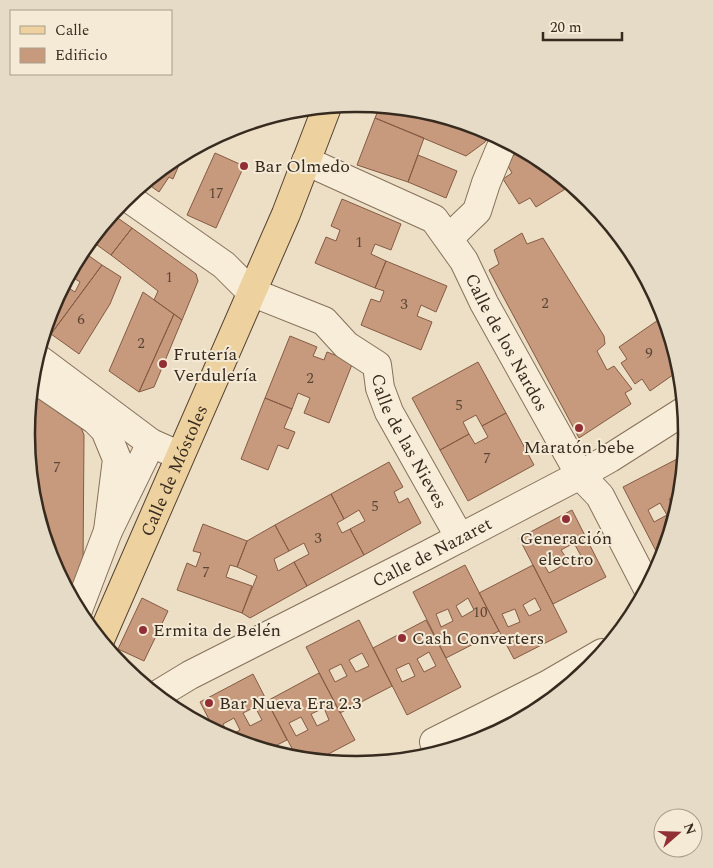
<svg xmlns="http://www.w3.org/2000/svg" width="713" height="868" font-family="Spectral,serif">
<rect width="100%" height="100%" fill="#ecdfc5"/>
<path fill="#c89a7d" stroke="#845b43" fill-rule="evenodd" d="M380 106 421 110 489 132 485 142 466 156 375 118Z
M375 118 424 138 408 182 357 165Z
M522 150 540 160 572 185 536 207 530 198 519 204 503 179 512 173 505 161Z
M215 153 244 166 216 228 187 215Z
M418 155 457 171 446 198 408 182Z
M172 160 179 165 173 179 169 177 159 192 145 182Z
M342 199 401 224 391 250 375 244 371 254 386 261 375 288 315 263 326 237 336 241 340 230 331 226Z
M112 214 132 228 111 255 90 240Z
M132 228 196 274 198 281 182 320 154 300 158 291 111 255Z
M522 233 527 244 543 238 604 336 605 344 597 351 607 370 614 366 632 389 625 393 631 404 579 438 489 270 499 264 494 250Z
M82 251 102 265 51 334 45 330 52 307 64 285 75 292 80 282 69 275Z
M386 261 447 286 436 312 421 305 417 316 432 322 421 350 361 325 371 299 380 302 384 291 375 288Z
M102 265 121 277 110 304 79 354 51 334Z
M143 292 174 314 139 392 109 371Z
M174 314 182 320 154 387 139 392Z
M664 316 680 370 650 391 642 379 635 384 621 363 627 359 619 347Z
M290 336 317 347 313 356 324 360 327 352 353 362 329 423 304 413 310 398 298 393 292 409 265 398Z
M478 362 506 413 482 426 476 415 463 422 469 434 440 450 412 398Z
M31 391 80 425 84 435 83 568 80 583 68 591 51 560 33 498 26 434Z
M265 398 292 409 284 428 295 432 288 449 278 445 268 470 241 459Z
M506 413 534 465 468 501 440 450 469 434 475 444 488 437 482 426Z
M677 459 683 471 681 492 669 499 675 511 677 510 665 549 657 553 623 487ZM660 503 667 515 654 522 648 510Z
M389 462 403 487 394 492 399 503 408 498 421 523 364 555 350 529 365 521 359 510 344 519 331 494Z
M331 494 344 519 337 523 342 533 350 529 364 555 307 586 294 562 309 554 304 543 289 551 275 525Z
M572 510 606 577 553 604 519 538ZM574 543 581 556 569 562 561 550ZM552 554 560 567 549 573 541 560Z
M203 524 247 541 237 567 230 565 226 577 252 586 242 613 177 590 187 563 196 567 201 553 193 551Z
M275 525 289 551 274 559 278 571 294 562 307 586 250 618 242 613 257 576 237 567 247 541Z
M465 565 499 631 446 658 413 592ZM468 598 474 610 462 617 456 606ZM448 609 453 621 441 627 436 614Z
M533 565 567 632 514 659 479 593ZM535 598 541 610 529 616 523 605ZM515 609 520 622 508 627 502 614Z
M142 598 168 611 144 661 118 649Z
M359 620 392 686 340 713 306 647ZM362 653 369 666 356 672 349 660ZM341 664 347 676 335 682 329 670Z
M426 620 461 687 407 715 373 648ZM429 652 436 666 424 672 417 659ZM409 663 415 676 402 682 396 669Z
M319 673 355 740 317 760 297 758 267 701ZM324 708 329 720 317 726 311 714ZM301 717 308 730 296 736 289 723Z
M253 674 287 740 267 750 230 739 215 731 200 702ZM255 707 262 720 250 726 243 713ZM234 718 240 730 229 736 223 724Z"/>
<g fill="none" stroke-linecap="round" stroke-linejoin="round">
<g stroke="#86715c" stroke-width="30">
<g id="minor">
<path id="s1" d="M306 161 434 219 464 261 484 303 580 475 600 496 647 587"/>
<path id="s2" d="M127 197 224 265 251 292 324 321 346 345 377 365 380 388 389 412 460 538"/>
<path d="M449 238 477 211 486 183 504 140"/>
<path d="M36 357 151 443 167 450"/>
<path d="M32 377 95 420 105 430 117 459 108 531"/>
<path d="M78 610 108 531 151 443"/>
<path id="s3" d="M157 695 190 675 429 554 580 475 610 458 684 411"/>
<path d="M434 742 547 685 602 653"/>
</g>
</g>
<g stroke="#544030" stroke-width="30">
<g id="major">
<path id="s4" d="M100 640 286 214 327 107"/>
</g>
</g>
<use href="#minor" stroke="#f7edd8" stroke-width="28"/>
<use href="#major" stroke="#edd2a0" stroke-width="28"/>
</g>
<g fill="#922f34" stroke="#f4ead5" stroke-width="2">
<circle cx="244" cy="166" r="5"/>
<circle cx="163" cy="364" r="5"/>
<circle cx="579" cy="428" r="5"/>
<circle cx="566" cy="519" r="5"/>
<circle cx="143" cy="630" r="5"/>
<circle cx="402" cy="638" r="5"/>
<circle cx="209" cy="703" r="5"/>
</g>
<g text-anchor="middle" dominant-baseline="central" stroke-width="4" stroke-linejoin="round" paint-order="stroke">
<g font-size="15" fill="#5b4636">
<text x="216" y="193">17</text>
<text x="359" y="242">1</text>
<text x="169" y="277">1</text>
<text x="545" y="303">2</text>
<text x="404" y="304">3</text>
<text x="81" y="319">6</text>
<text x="141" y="343">2</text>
<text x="649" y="353">9</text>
<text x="310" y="378">2</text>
<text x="459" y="405">5</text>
<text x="487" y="458">7</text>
<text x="57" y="467">7</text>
<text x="375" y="506">5</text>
<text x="318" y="538">3</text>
<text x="206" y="572">7</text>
<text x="480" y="612">10</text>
</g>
<g font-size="18" fill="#372a1f" stroke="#f4ead5" text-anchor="start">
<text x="254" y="166">Bar Olmedo</text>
<text x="173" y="354">Frutería<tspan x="173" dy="21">Verdulería</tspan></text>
<text x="579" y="447" text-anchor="middle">Maratón bebe</text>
<text x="566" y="538" text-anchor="middle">Generación<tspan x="566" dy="21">electro</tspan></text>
<text x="153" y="630">Ermita de Belén</text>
<text x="412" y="638">Cash Converters</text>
<text x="219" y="703">Bar Nueva Era 2.3</text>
</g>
<g font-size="18" fill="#372a1f" stroke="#f4ead5">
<text stroke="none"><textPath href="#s1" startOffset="284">Calle de los Nardos</textPath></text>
<text stroke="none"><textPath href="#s2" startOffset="388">Calle de las Nieves</textPath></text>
<text stroke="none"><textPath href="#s4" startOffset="185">Calle de Móstoles</textPath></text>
<text stroke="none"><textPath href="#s3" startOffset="310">Calle de Nazaret</textPath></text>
</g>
</g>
<path d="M0 0H713V868H0ZM356 112H357A321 321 0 0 1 678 433V435A321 321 0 0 1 357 756H356A321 321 0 0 1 35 435V433A321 321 0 0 1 356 112Z" fill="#e5dbc6" fill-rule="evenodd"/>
<path fill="none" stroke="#372a1f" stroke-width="2.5" d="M356 112H357A321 321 0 0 1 678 433V435A321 321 0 0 1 357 756H356A321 321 0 0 1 35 435V433A321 321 0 0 1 356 112Z"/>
<rect x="10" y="10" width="162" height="65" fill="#f4ead5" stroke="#a89d8c"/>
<rect x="20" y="26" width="25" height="8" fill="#edd2a0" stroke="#a89d8c"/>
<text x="55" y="35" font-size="15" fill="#372a1f">Calle</text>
<rect x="20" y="48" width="25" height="15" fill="#c89a7d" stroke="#a89d8c"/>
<text x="55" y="60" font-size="15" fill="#372a1f">Edificio</text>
<g transform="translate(678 833) rotate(70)"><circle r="24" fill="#f4ead5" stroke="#a89d8c"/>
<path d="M0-4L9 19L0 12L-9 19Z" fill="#922f34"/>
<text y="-8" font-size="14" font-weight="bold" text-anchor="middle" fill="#372a1f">N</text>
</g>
<path d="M543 32v8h79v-8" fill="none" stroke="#372a1f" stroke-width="2.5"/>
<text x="550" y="32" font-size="15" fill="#372a1f" stroke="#f4ead5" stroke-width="4" paint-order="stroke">20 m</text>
</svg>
